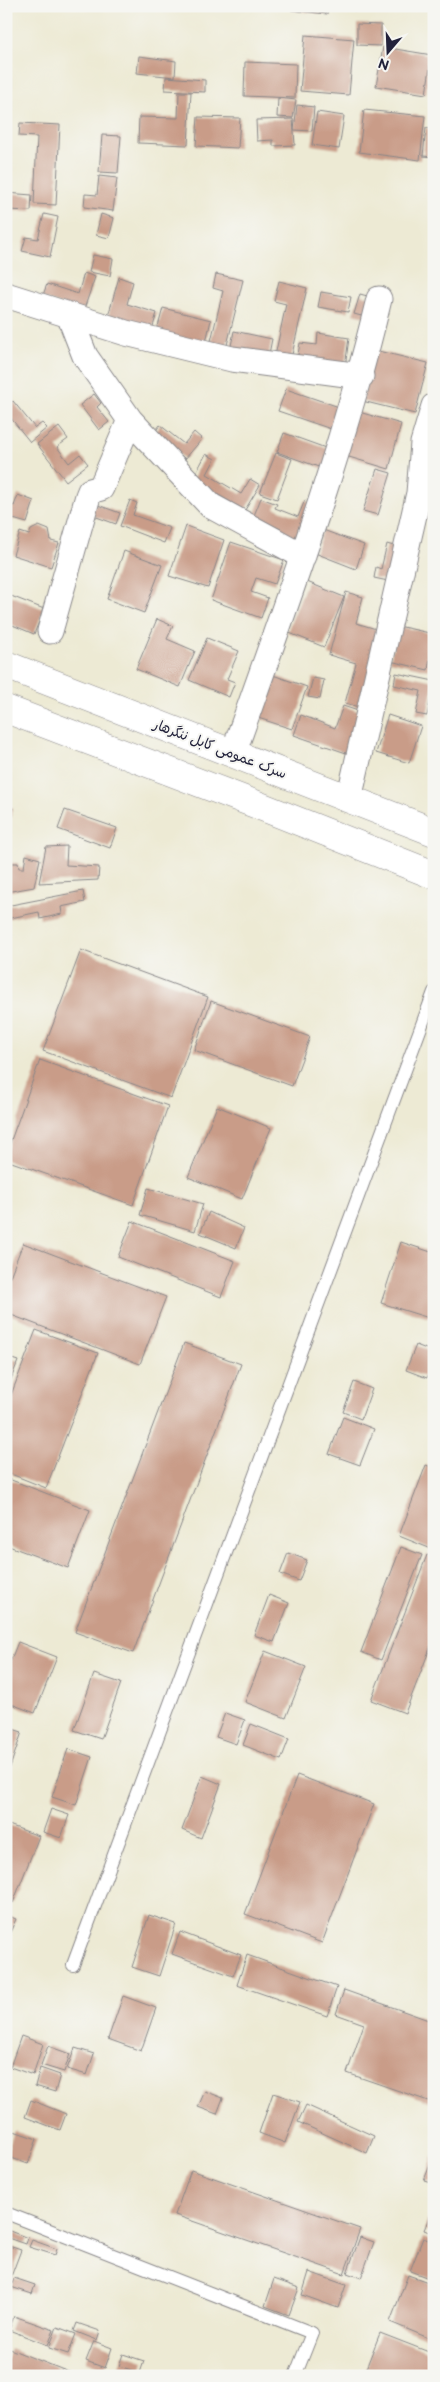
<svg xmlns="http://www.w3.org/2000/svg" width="440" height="2382" font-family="'Balsamiq Sans','Playpen Sans Arabic',sans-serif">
<rect width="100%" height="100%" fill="#f6f6f2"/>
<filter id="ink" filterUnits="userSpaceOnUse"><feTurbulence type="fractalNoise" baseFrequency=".02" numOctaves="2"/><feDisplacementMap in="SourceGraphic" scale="10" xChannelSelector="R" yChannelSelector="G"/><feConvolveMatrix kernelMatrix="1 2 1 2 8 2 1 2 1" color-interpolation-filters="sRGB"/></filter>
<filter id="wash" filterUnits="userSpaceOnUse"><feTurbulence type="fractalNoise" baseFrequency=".0096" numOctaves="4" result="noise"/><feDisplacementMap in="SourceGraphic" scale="20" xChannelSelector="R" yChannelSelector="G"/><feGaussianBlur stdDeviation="1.12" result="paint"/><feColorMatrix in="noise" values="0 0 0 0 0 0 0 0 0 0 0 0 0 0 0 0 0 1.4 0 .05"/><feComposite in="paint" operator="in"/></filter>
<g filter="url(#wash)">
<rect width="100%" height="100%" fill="#edead4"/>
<g id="blocks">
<path fill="#c99c88" d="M292 6H328L327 14 291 10Z
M348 6H380V13L347 10Z
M357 24 381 25V46L357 45Z
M305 35 354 39 349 95 300 91Z
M383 47 432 55 426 94 376 86Z
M139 56 176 61 175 77 137 73Z
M245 62 296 64 295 98 244 96Z
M166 77 205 80V92L165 90Z
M179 92H191L188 145 138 143 139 117 178 118Z
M278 98 296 100 293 118 277 117Z
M297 105 314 107 312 131 294 130Z
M364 110 425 116 420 160 359 152Z
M317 112 344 116 339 149 312 145Z
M198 117 240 118 238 148 196 146Z
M293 119 295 145 273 146V140L257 141 256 120Z
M20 123 60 125 56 205 34 204 37 137 19 136Z
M426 128 434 129V157L423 156Z
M102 135 121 136 118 173 99 172Z
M99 176 117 178 113 211 84 207 85 194 97 195Z
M6 193 32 195 31 211 6 210Z
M44 214 58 217 50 257 22 251 26 237 38 239Z
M101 214 114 218 109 238 96 235Z
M93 255 113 259 110 276 89 272Z
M84 273 95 277 83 312 42 298 47 284 78 294Z
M216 274 243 280 226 349 210 345 223 291 213 288Z
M119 277 133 282 127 304 157 313 151 333 107 320Z
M279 281 307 288 291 359 275 356 286 304 274 301Z
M321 292 351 297 348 312 318 307Z
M360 294 371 297 365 317 354 314Z
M163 308 211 320 205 346 156 334Z
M234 331 272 339 268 359 230 351Z
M318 333 349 338 345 367 297 360 300 343 317 345Z
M374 350 428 363 415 414 362 401Z
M286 389 345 409 337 431 278 411Z
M94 394 101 403 97 407 109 422 99 430 80 405Z
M13 401 35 428 42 423 47 428 30 442 6 412V407Z
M352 410 401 424 389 469 339 454Z
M160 425 184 444 194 432 202 439 185 459 154 433Z
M59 427 68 439 57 447 69 463 80 454 88 464 66 481 37 444Z
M284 433 334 451 327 470 277 452Z
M276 453 292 459 277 499 260 493Z
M206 454 215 459 207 474 241 494 250 479 260 485 245 510 192 480Z
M377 469 391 473 378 515 363 511Z
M426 474 434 475V494L424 492Z
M18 495 34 501 27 523 13 519 6 538V503L14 506Z
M420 497 434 499V519L418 516Z
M261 498 277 504 275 508 298 517 305 500 316 505 300 545 278 536 281 529 253 518Z
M130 500 137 503 133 515 170 528 164 543 120 526Z
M95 504 120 513 116 524 91 515Z
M39 526 49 530 51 541 59 543 51 567 13 555 20 532 29 535 31 530Z
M186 526 224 540 208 588 169 576Z
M323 530 364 545 356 569 315 553Z
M231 542 284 560 275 584 256 578 251 592 268 598 261 618 211 600Z
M387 544 397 547 388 581 374 578 376 567 381 569Z
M124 551 162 565 144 613 107 599Z
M307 582 344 597 324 647 287 632Z
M346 592 363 597 356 623 383 631 362 708 345 703 356 663 329 655Z
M6 594 44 609 34 634 10 624 6 633Z
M157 619 173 626 167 639 195 651 180 687 136 669Z
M398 626 434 634 428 670 390 661Z
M207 638 239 651 227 679 235 682 229 697 189 680Z
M396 673 434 681 427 716 416 714 421 691 394 685Z
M270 674 307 687 292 729 255 717Z
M313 678 324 680 320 699 308 697Z
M343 706 364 713 349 754 294 735 301 715 335 728Z
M388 715 421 726 409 763 376 753Z
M6 806 13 808 7 829H6Z
M65 810 117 828 110 848 58 829Z
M67 846 66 865 99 867 98 880 39 883 46 847Z
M26 855 40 859 34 887 6 892V863H18L19 868H24Z
M83 891 85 902 61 907 62 914 40 919 39 912 6 919V906Z
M81 950 208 997 171 1098 43 1051Z
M211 1001 310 1037 292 1086 194 1050Z
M40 1060 168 1106 133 1205 6 1160V1154Z
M217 1106 271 1128 242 1199 188 1177Z
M148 1188 203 1204 195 1231 140 1215Z
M209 1212 244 1228 236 1248 200 1233Z
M132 1221 235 1261 221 1297 118 1257Z
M401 1242 434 1253V1304L429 1318 381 1303Z
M23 1243 166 1297 140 1364 6 1313V1287Z
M36 1330 98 1353 46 1488 6 1472V1408Z
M184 1343 241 1364 133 1653 75 1632Z
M416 1345 434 1352V1362L427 1378 406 1370Z
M6 1357 18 1361 6 1392Z
M354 1382 372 1389 361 1419 343 1412Z
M343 1417 374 1429 360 1465 329 1454Z
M426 1465 434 1468V1550L399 1536Z
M6 1478 90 1510 68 1568 6 1545Z
M401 1547 422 1555 381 1660 361 1652Z
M288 1553 307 1560 299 1581 280 1574Z
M427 1555 434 1558V1638L405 1713 371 1700Z
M269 1595 289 1603 274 1642 254 1635Z
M18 1642 57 1657 35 1713 6 1702V1672Z
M265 1651 306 1667 286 1718 245 1702Z
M94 1674 121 1683 101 1739 74 1730Z
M225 1713 245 1720 236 1744 216 1737Z
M251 1724 289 1739 281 1760 243 1745Z
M6 1727 22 1732 7 1776H6Z
M68 1749 92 1757 76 1805 52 1797Z
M297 1775 374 1804 322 1943 245 1914Z
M202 1776 221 1784 201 1838 182 1830Z
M51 1809 69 1815 61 1838 43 1832Z
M6 1824 39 1836 13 1903 6 1900Z
M6 1915 16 1919 8 1937 6 1936Z
M149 1915 176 1924 159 1976 132 1967Z
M180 1932 241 1955 233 1976 172 1954Z
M247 1955 337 1987 327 2016 237 1985Z
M344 1990 434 2022V2103L347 2073 364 2024 336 2014Z
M123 1996 156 2008 141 2051 108 2039Z
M21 2036 43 2044 33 2075 10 2067Z
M48 2046 70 2054 64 2072 41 2065Z
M75 2048 94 2054 87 2075 67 2069Z
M40 2068 60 2075 55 2092 35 2086Z
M205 2091 223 2098 217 2114 198 2107Z
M273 2093 300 2102 285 2143 259 2133Z
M31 2100 66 2114 60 2130 25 2117Z
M306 2105 374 2136 367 2153 298 2122Z
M14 2131 37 2139 28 2164 6 2156Z
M434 2155V2183L424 2180Z
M191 2170 360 2229 344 2274 175 2215Z
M430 2215 434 2217V2234L424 2230Z
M7 2230 28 2238 26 2244 6 2237Z
M360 2237 374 2242 361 2278 347 2273Z
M423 2238 434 2242V2280L410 2271Z
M32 2240 57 2249 55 2255 29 2247Z
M6 2245 21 2250 6 2290Z
M309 2272 346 2285 338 2308 302 2295Z
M408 2275 434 2284V2332L431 2339 390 2322Z
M14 2278 35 2285 32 2294 11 2287Z
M274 2279 299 2288 289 2315 265 2306Z
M14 2316 54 2330 48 2345 9 2330Z
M77 2323 100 2331 97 2340 74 2331Z
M57 2327 76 2334 68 2354 49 2348Z
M380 2333 434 2354V2376H363Z
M94 2341 112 2348 105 2368 86 2361Z
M10 2349 79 2376H6V2360Z
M123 2354 144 2361 140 2373 119 2366Z"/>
</g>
</g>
<g filter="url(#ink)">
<use href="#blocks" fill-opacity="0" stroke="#888688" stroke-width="1"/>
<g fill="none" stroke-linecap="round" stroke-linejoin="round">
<g stroke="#888688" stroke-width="14">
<path id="lane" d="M73 1965 434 992
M6 2213 312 2333 295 2376"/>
</g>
<g stroke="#888688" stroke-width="27">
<path id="street" d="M6 295 126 333 232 359 361 376
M69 315 85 356 130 420 211 506 303 556
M50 631 88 496 90 491 101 488 130 420
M233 754C286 604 342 454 379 299
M349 799 419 493 423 443 434 406"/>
</g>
<g stroke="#888688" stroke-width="29">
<path id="highway" d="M6 665 434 832
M6 709 255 804 434 875"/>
</g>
<use href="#lane" stroke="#fff" stroke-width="12"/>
<use href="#street" stroke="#fff" stroke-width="25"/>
<use href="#highway" stroke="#fff" stroke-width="28"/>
</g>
</g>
<g text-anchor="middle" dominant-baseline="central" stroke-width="4" stroke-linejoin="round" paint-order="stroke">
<g font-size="14" fill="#22223b" stroke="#f6f6f2">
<text transform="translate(220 749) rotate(21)">سرک عمومی کابل ننگرهار</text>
</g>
</g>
<rect width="440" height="2382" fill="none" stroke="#f6f6f2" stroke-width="25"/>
<g transform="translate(388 52) rotate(199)" stroke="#f6f6f2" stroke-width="4" paint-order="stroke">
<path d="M0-4L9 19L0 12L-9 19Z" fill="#22223b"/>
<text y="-8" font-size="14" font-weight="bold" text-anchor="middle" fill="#22223b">N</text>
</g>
</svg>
